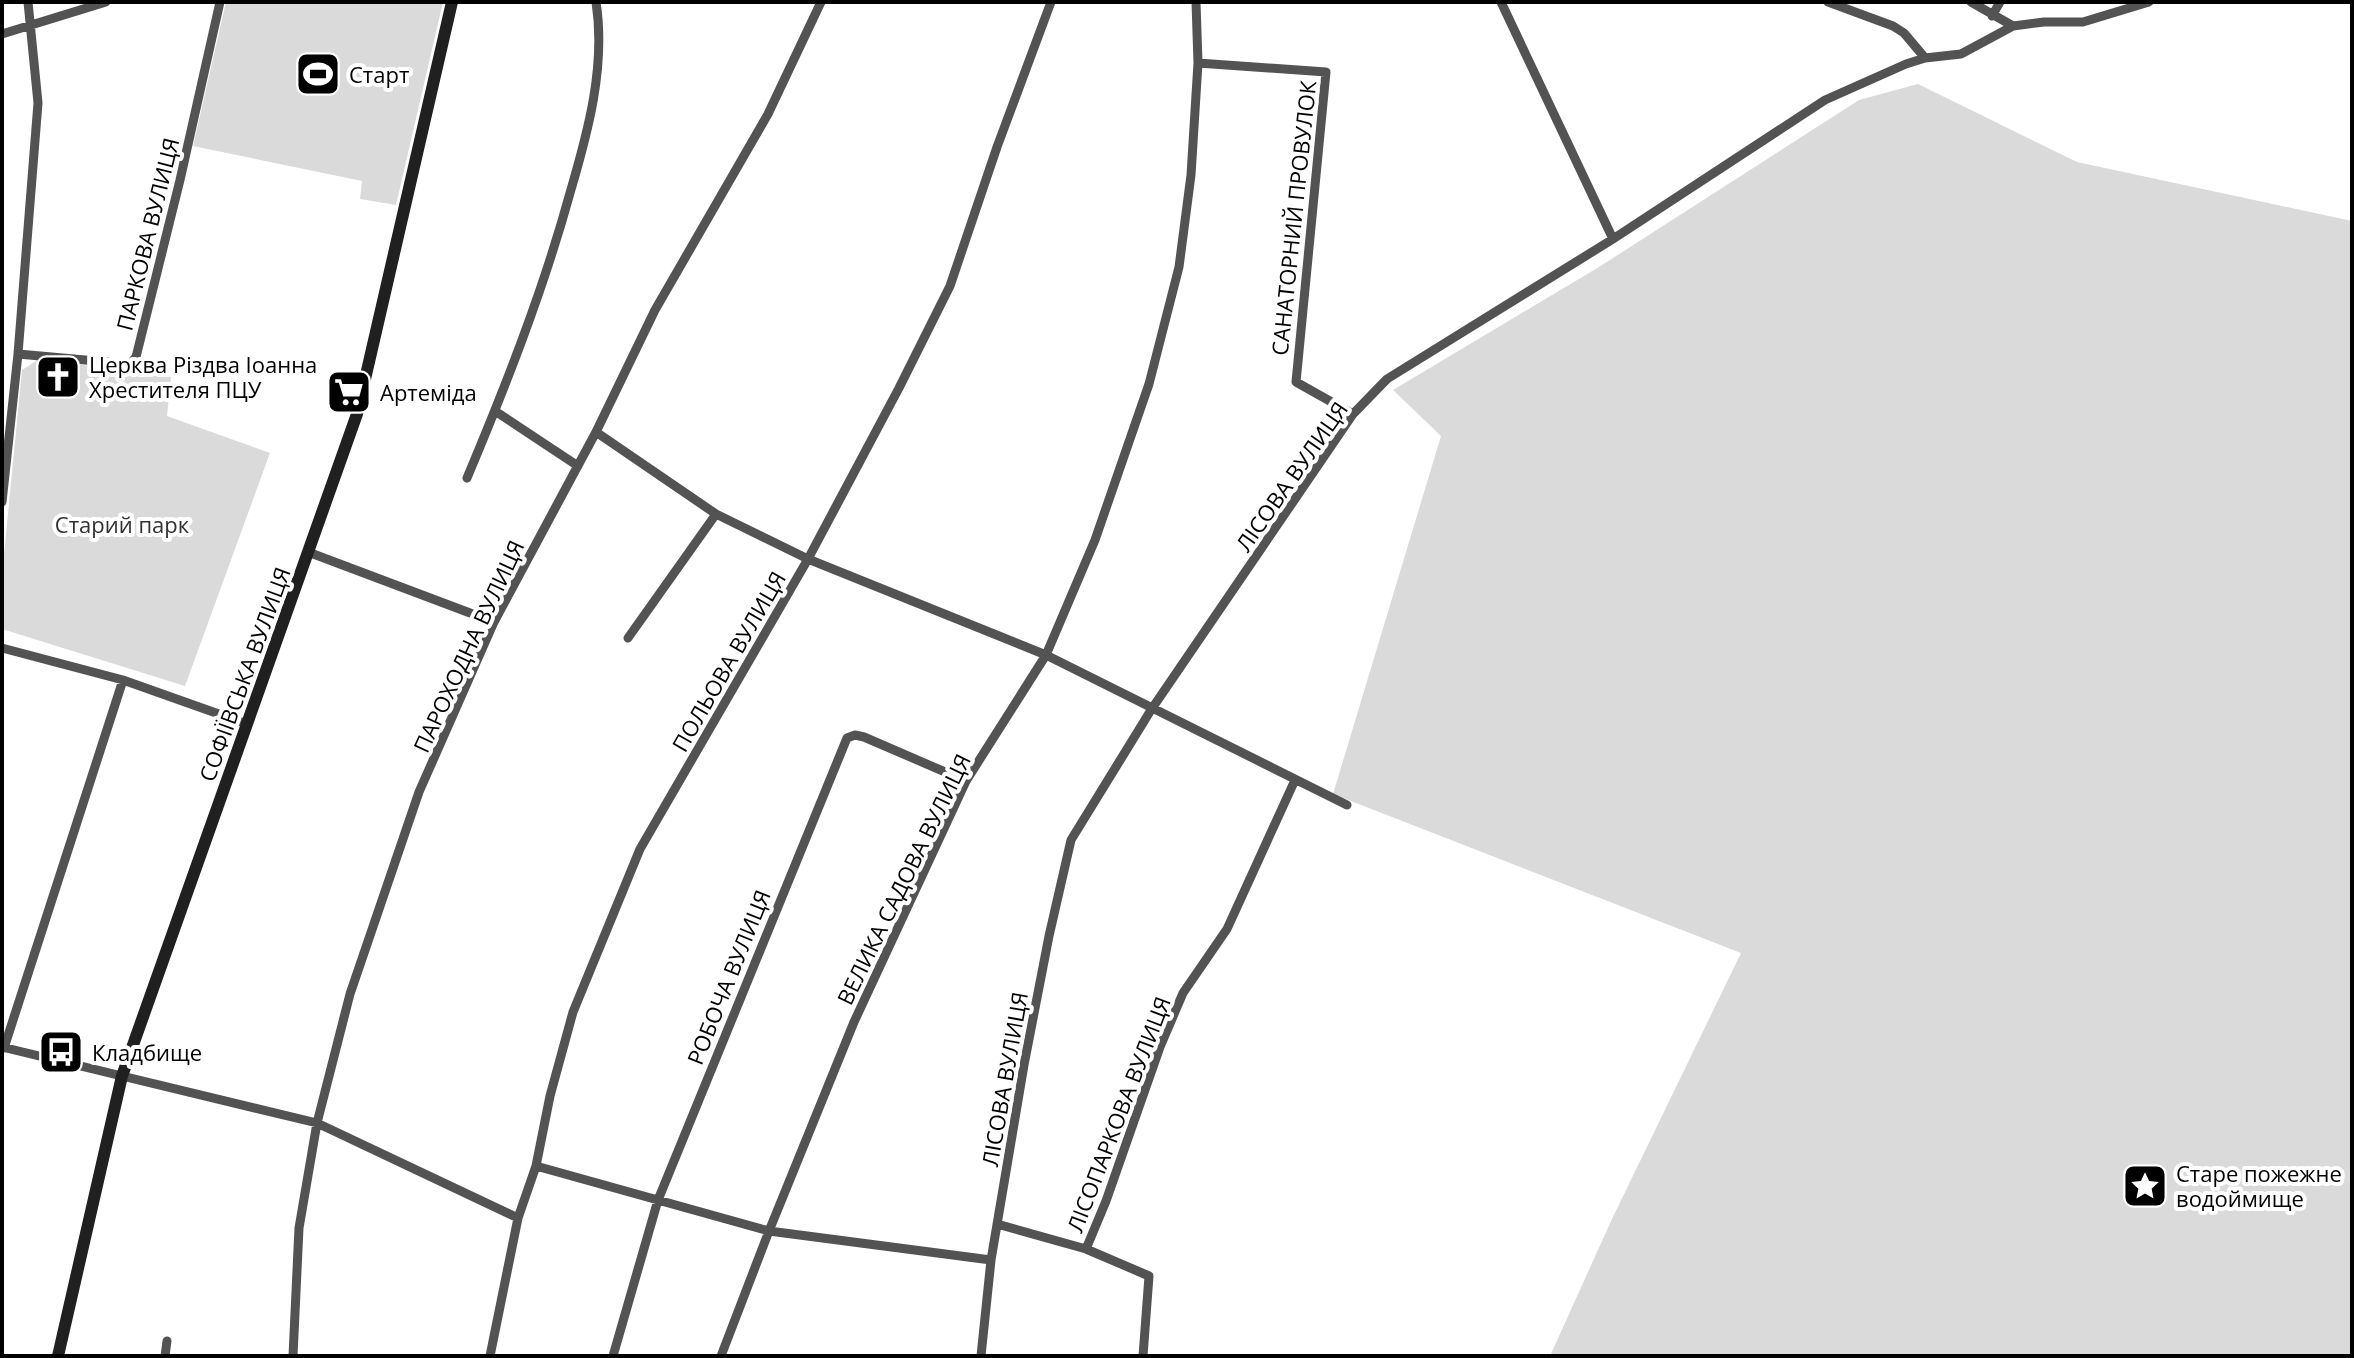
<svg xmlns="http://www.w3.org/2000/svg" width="2354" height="1358" font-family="'Open Sans',sans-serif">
<rect width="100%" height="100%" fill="#fff"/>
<path fill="#dadada" d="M226 2H443L396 205 360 199 362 181 193 146Z
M1918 84 2077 162 2352 221V1356H1550L1612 1219 1741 953 1333 794 1441 436 1393 390 1599 267 1859 100Z
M39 359 171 377 167 416 270 453 185 686 2 629V575L22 370Z"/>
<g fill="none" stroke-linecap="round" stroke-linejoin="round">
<path stroke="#535353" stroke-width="9" d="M1501 2 1613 239
M1828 2 1893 26 1904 33 1925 58
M1971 2 2013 26
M1992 16 2000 2
M2 34 106 2
M1198 63 1326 72 1296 382 1353 414
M18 354 130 364 136 357 180 180 220 2
M495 411 578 466
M596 432 716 514 808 559 1046 655 1347 805
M467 478C506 385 543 291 570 193 588 132 606 66 596 2
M2 502 18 354 38 103 28 2
M308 552 494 622
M628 638 716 514
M2 648 123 680 247 724
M2 1047 317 1123 518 1218
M4 1048 123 680
M536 1166 769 1231 991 1260
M997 1224 1086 1249 1149 1276 1143 1356
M1086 1249 1106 1201 1160 1047 1183 993 1227 929 1295 780
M165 1356 167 1341
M293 1356 299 1228 317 1123 350 994 419 792 494 622 596 432 655 310 768 114 821 2
M490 1356 518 1218 536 1166 550 1096 573 1012 640 849 808 559 899 388 950 286 997 147 1051 2
M613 1356 658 1200 847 738 855 735 864 737 966 781
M721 1356 769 1231 854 1022 966 781 1046 655 1095 540 1149 384 1179 267 1191 175 1198 63 1196 2
M981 1356 991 1260 1024 1065 1049 936 1071 840 1151 710 1353 414 1387 379 1613 239 1825 100 1906 64 1925 58 1961 54 2013 26 2044 22H2083L2149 2"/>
<path stroke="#202020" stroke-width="12" d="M58 1356 122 1076 357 414 452 2"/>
</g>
<defs>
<g id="stadium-square" transform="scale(2.3)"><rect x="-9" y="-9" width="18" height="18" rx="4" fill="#000" stroke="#fff"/><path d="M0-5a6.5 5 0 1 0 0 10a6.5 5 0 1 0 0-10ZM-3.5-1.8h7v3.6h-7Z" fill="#fff"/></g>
<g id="church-square" transform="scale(2.3)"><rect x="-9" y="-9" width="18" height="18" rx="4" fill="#000" stroke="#fff"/><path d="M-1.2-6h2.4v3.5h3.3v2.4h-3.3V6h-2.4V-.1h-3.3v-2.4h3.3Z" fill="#fff"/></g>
<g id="supermarket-square" transform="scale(2.3)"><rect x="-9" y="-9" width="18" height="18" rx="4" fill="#000" stroke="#fff"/><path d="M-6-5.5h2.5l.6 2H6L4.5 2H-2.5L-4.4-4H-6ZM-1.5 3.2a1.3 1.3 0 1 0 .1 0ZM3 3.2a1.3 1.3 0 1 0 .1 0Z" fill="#fff"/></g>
<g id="bus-square" transform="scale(2.3)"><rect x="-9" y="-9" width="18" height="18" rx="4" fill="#000" stroke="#fff"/><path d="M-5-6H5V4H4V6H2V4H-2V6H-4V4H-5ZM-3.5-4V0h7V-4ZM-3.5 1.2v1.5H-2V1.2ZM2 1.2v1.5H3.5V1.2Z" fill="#fff"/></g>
<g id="sight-square" transform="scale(2.3)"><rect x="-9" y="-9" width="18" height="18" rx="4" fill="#000" stroke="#fff"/><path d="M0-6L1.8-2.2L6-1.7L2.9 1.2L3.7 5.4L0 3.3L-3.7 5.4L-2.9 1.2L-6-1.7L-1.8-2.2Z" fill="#fff"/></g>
</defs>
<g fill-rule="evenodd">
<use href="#stadium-square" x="318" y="74"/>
<use href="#church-square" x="58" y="377"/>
<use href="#supermarket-square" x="349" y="392"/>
<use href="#bus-square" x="61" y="1052"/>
<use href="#sight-square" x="2145" y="1186"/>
</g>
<g text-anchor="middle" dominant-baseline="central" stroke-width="8" stroke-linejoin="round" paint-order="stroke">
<g font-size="22" fill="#000" stroke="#fff" text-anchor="start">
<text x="349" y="74">Старт</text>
<text x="89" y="364">Церква Різдва Іоанна<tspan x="89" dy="25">Хрестителя ПЦУ</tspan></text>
<text x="380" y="392">Артеміда</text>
<text x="92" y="1052">Кладбище</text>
<text x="2176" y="1173">Старе пожежне<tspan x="2176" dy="25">водоймище</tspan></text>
</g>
<g font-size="22" fill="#000" stroke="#fff">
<text transform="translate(1293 218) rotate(-84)">САНАТОРНИЙ ПРОВУЛОК</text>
<text transform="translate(147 234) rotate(-76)">ПАРКОВА ВУЛИЦЯ</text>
<text transform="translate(1291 476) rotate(-55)">ЛІСОВА ВУЛИЦЯ</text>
<text transform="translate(468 646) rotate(-65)">ПАРОХОДНА ВУЛИЦЯ</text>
<text transform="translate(728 661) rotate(-60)">ПОЛЬОВА ВУЛИЦЯ</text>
<text transform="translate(244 674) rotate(-70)">СОФІЇВСЬКА ВУЛИЦЯ</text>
<text transform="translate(903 879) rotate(-64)">ВЕЛИКА САДОВА ВУЛИЦЯ</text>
<text transform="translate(728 977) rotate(-68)">РОБОЧА ВУЛИЦЯ</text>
<text transform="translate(1004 1079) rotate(-80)">ЛІСОВА ВУЛИЦЯ</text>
<text transform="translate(1118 1114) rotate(-69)">ЛІСОПАРКОВА ВУЛИЦЯ</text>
</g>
<g font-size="22" fill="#313131" stroke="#fff">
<text x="122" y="524">Старий парк</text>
</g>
</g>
<rect width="2354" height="1358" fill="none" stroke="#000000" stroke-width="8"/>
</svg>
